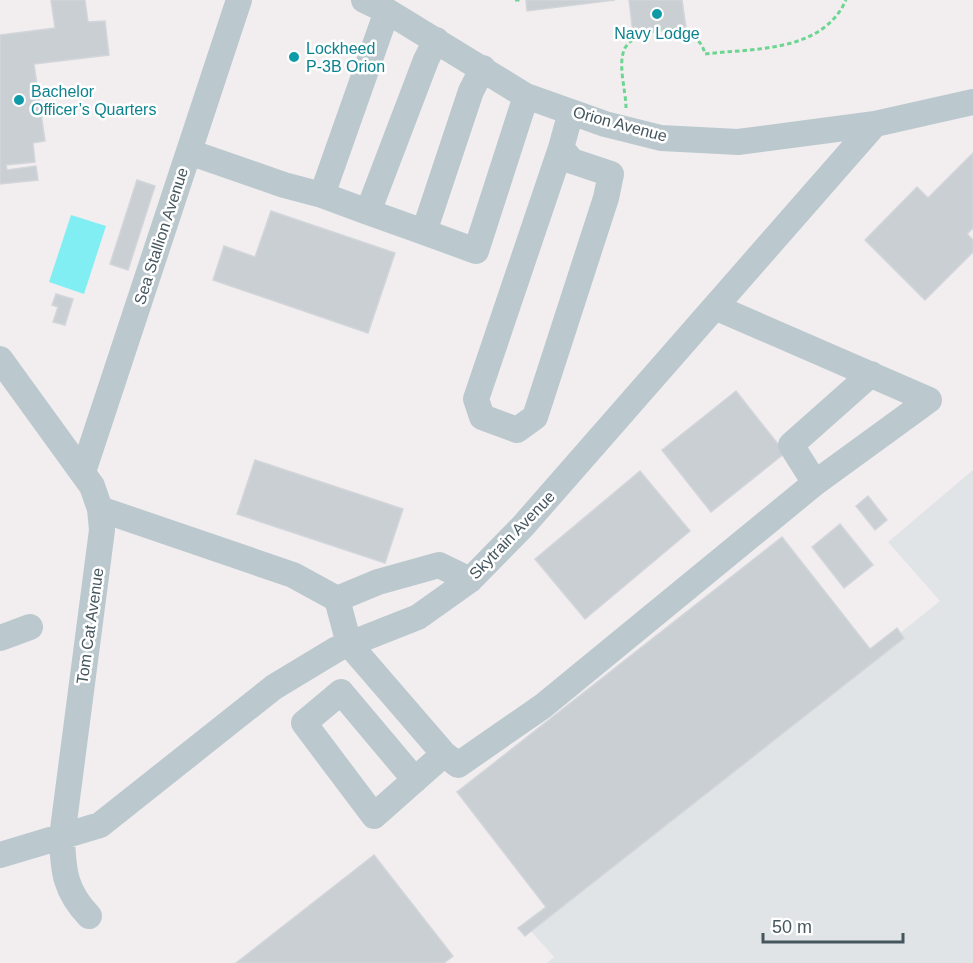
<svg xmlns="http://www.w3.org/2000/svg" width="973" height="963" font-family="Helvetica,sans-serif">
<rect width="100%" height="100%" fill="#f2eeef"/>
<path fill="#e0e4e7" d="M973 470V963H547L554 957 530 930 940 601 888 542Z"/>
<path fill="#81eef4" d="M71 215 106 226 84 294 49 282Z"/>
<path fill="#cacfd4" stroke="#d2d6db" stroke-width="1.5" d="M51 0H85L88 22 105 21 109 55 34 64 45 141 33 143 35 162 6 165 7 170 36 166 38 180 0 184V35L55 28Z
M526 0H615L527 11Z
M629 0H682L686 28 633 34Z
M973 153V228L967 234 973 240V252L925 300 865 240 917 187 928 198Z
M137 180 155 186 128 270 110 264Z
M271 211 395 253 368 333 213 280 224 246 255 257Z
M56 294 73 299 65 325 53 322 58 307 52 305Z
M736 391 785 453 711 512 662 450Z
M255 460 403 509 385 563 237 514Z
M640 471 690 531 585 619 535 559Z
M868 496 887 520 875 530 856 506Z
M840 524 873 565 844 588 812 547Z
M782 537 870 649 897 628 904 638 525 936 518 928 546 907 457 792Z
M374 855 453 956 444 963H236Z"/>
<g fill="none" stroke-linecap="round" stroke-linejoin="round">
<path stroke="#6dd592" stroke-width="3" stroke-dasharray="4.5 3" stroke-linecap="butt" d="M515 0H520
M626 108C626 90 617 64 625 48 638 25 698 20 705 54 754 48 822 53 846 0"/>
<path stroke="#bbc9cf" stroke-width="26" d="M364 0 387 11 526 96 605 124 661 138 738 142 875 124 973 102
M483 68 471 91 424 232 476 251 526 96
M561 148 572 161 611 174 606 198 535 417 517 430 482 417 476 399 561 148 571 112
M189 152 284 185 322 195
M368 212 322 195 387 11
M424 232 368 212 426 60 436 40
M0 359 92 486 100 509 102 530 62 837C63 871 65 891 89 916
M83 472 239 0
M815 483 791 445 871 374
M100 509 293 575 337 599
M0 638 30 627
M444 754 458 765 543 706 815 483 929 400 715 307
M415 780 341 692 304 723 374 816 444 754 349 644 337 599 378 582 439 565 470 580
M0 855 100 825 274 687 337 649 418 617 470 580 523 526 875 124"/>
</g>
<g fill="#0f9aa8" stroke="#fff" stroke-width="2">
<circle cx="657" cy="14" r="6"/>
<circle cx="294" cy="57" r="6"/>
<circle cx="19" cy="100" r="6"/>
</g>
<g text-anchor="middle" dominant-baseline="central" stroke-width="5" stroke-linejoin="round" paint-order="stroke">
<g font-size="16" fill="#0d838f" stroke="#fff" text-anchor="start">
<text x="657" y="33" text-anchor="middle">Navy Lodge</text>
<text x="306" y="48">Lockheed<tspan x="306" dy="18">P-3B Orion</tspan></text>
<text x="31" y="91">Bachelor<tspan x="31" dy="18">Officer’s Quarters</tspan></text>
</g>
<g font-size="16" fill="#45565e" stroke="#fff">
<text transform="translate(620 124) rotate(15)">Orion Avenue</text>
<text transform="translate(161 236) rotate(-72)">Sea Stallion Avenue</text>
<text transform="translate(512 535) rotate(-46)">Skytrain Avenue</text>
<text transform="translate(90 626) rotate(-82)">Tom Cat Avenue</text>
</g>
</g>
<path d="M763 933v9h140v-9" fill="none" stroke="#45565e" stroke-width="3"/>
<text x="772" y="933" font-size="18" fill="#45565e" stroke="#ffffff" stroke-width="4.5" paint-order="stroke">50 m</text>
</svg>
